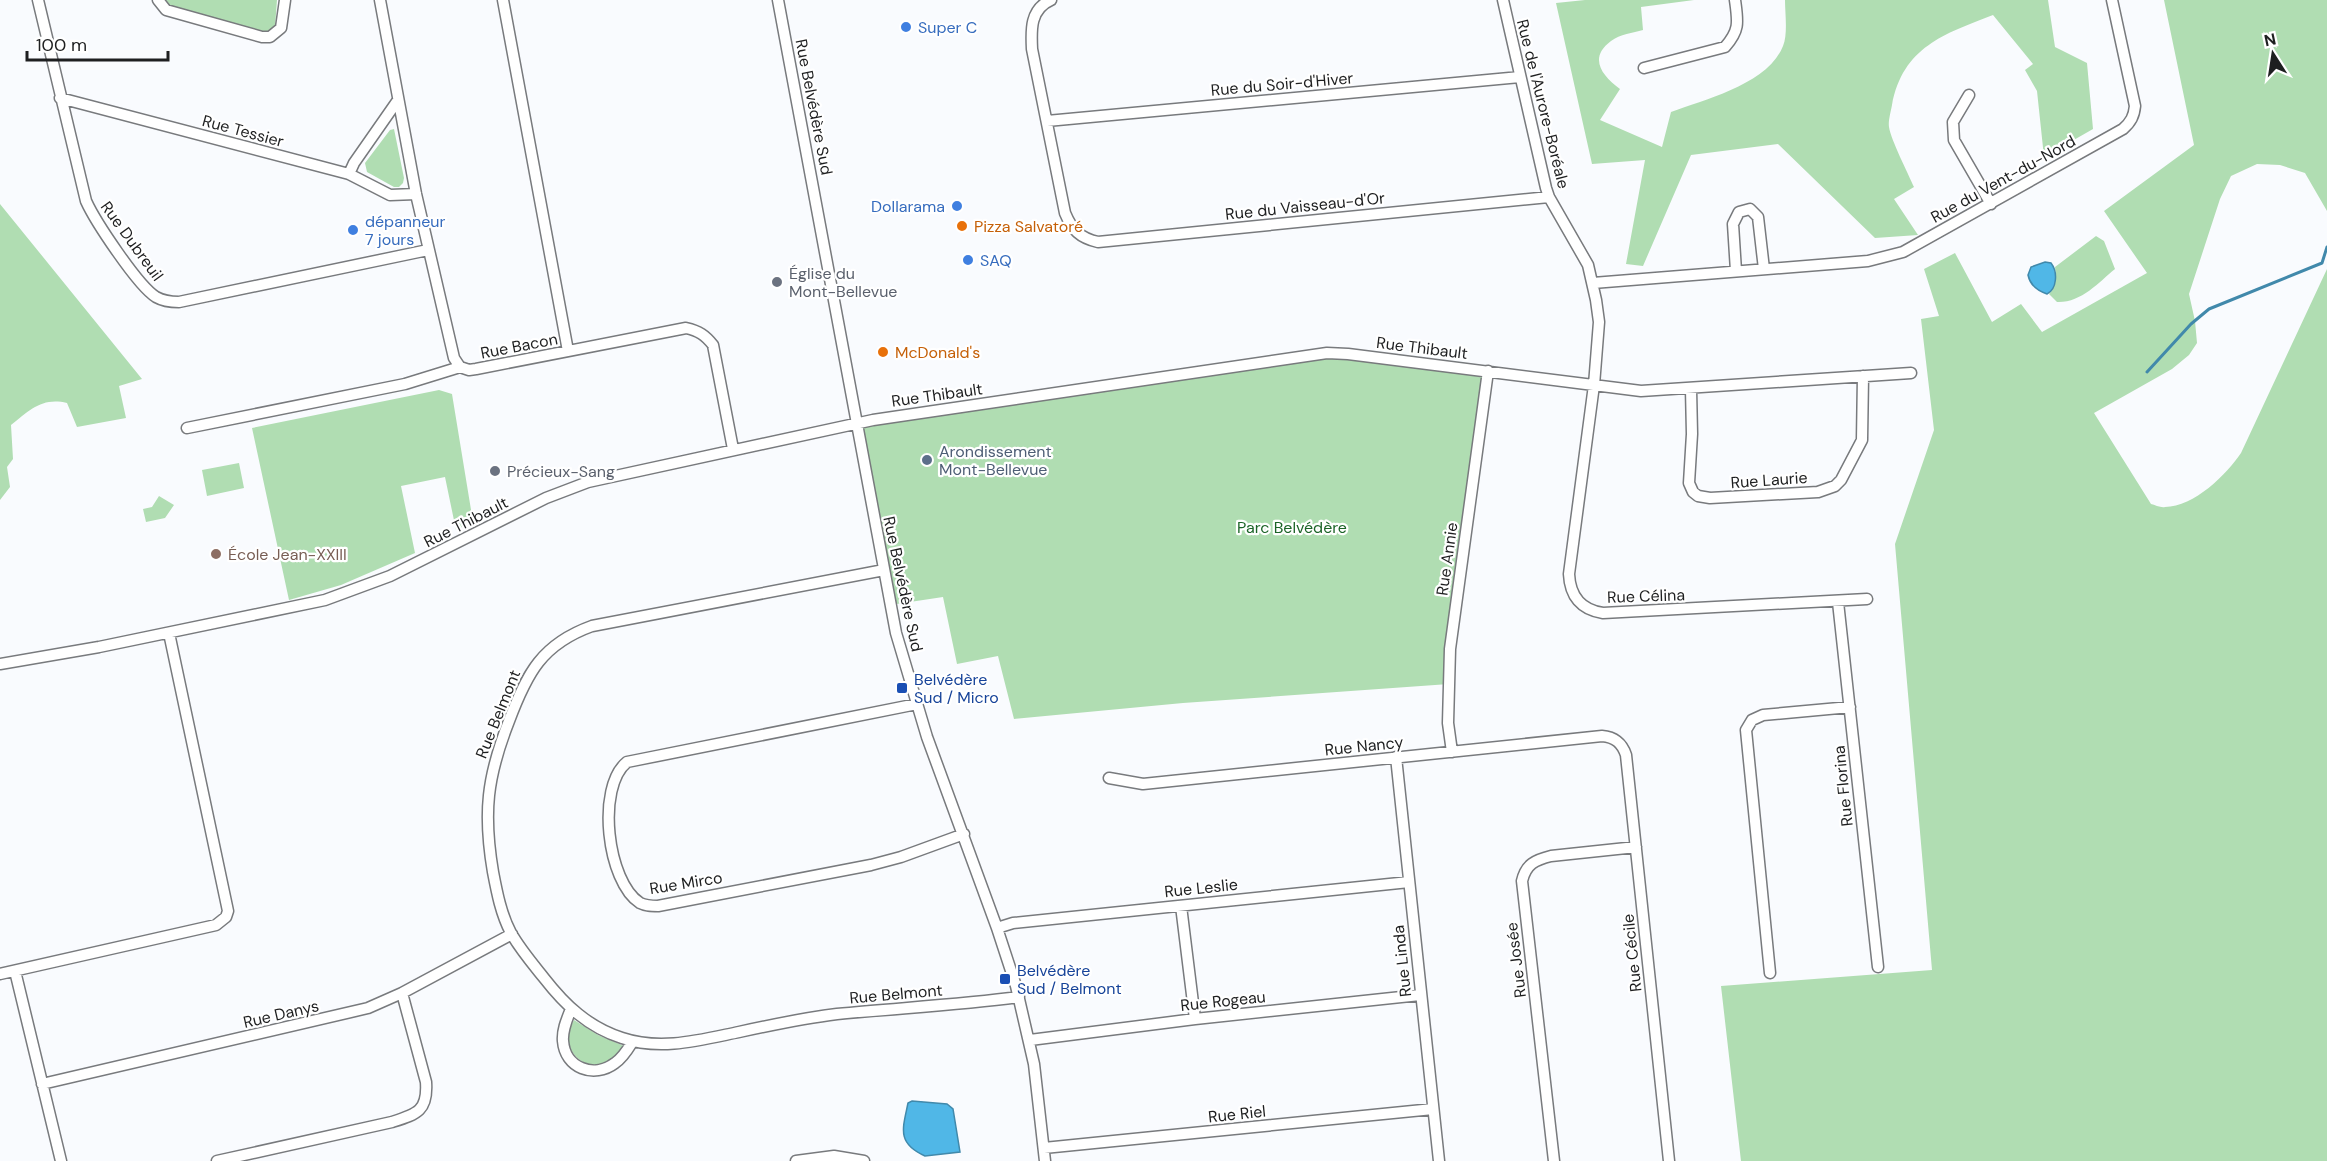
<svg xmlns="http://www.w3.org/2000/svg" width="2327" height="1161" font-family="'DM Sans',sans-serif">
<rect width="100%" height="100%" fill="#f9fbfe"/>
<path fill="#b0ddb2" d="M165 0H277L275 27 270 32H264L174 7 168 5Z
M1585 0H1694L1641 7 1643 30C1633 33 1620 34 1611 41 1588 58 1602 76 1620 89L1600 120 1662 147 1671 112C1706 99 1768 84 1783 46 1788 34 1785 13 1785 0H2048L2055 47 2087 63 2093 129 2044 157 2037 91 2025 70 2033 64 1993 15C1944 34 1903 47 1892 105 1891 111 1888 121 1889 127 1891 140 1908 173 1914 187L1894 199 1918 235 1875 238 1778 144 1691 155 1643 266 1626 264 1645 160 1592 164 1556 3Z
M2164 0H2327V211L2305 173 2280 165 2257 164 2231 176 2220 199 2189 294 2195 321 2197 343 2189 355 2172 369 2094 413 2151 504C2155 505 2161 508 2165 507 2194 507 2227 474 2241 453L2327 269V1161H1741L1721 986 1932 970 1895 544 1934 430 1921 319 1939 316 1924 269 1955 253 1992 322 2021 304 2042 332 2147 273 2104 211 2194 145Z
M394 129 404 178 403 183 399 187H394L367 172 365 163 390 130Z
M0 204 142 379 119 386 126 418 77 427 67 403C42 397 30 410 11 425L13 459 7 467 10 487 0 500Z
M2096 236 2104 241 2115 269C2098 283 2081 303 2057 302L2049 294C2056 287 2056 276 2055 267Z
M1317 354 1488 371 1449 684 1183 703 1014 719 998 656 957 664 943 597 890 605 856 423Z
M439 390 452 394 473 522 456 530 445 477 401 486 415 553 341 585 289 600 252 428Z
M239 463 244 488 207 496 202 470Z
M159 496 174 505 165 518 146 522 143 509 152 507Z
M574 1020 598 1035 624 1046C606 1085 551 1059 574 1020Z"/>
<path fill="#50b7e7" stroke="#4189ab" stroke-width="1.5" d="M2045 262 2051 263C2058 272 2057 289 2047 294 2038 291 2030 285 2028 275L2031 267Z
M912 1101 947 1104 953 1109 960 1152 925 1156C896 1143 903 1128 908 1103Z"/>
<g fill="none" stroke-linecap="round" stroke-linejoin="round">
<path stroke="#4189ab" stroke-width="3" d="M2147 372 2191 324 2209 309 2322 263 2327 247"/>
<g stroke="#787a7d" stroke-width="13">
<path id="minor" d="M38 0 86 201C95 221 138 286 156 297 163 301 171 302 179 302L428 250
M158 0 166 10 262 37H270L281 28 285 0
M380 0 416 194 454 358 460 367
M503 0 568 351
M778 0 896 633 927 737 997 928 1016 986 1034 1064 1045 1161
M1051 0C1030 9 1031 30 1032 49L1065 213C1072 230 1080 238 1098 242L1549 197
M1503 0 1546 188 1549 197 1588 265 1596 300 1599 322 1594 385 1569 574C1570 596 1581 610 1603 613L1867 599
M1644 68 1725 47C1740 30 1738 22 1735 0
M1969 95 1953 122 1954 140 1991 204
M60 98 349 174 390 195 416 194
M1047 121 1520 77
M349 174 354 163 398 100
M1736 271 1733 224 1739 212 1750 209 1758 217 1764 269
M1593 283 1868 261 1903 252 2123 129C2131 122 2134 116 2135 106L2112 0
M1691 389 1692 434 1689 483 1693 492 1698 496 1710 498 1818 492 1835 486 1841 480 1862 440 1863 376
M187 428 405 384 460 367 469 370 476 369 686 328C699 331 705 335 713 345L733 449
M884 570 592 626C542 644 527 673 509 721 487 777 483 813 493 872 497 893 501 914 511 933 520 949 532 963 544 978 565 1005 588 1027 622 1038 661 1051 700 1040 739 1032 771 1025 804 1018 837 1014 898 1008 959 1005 1019 997
M1838 602 1878 967
M0 664 99 647 325 600 390 576 546 498 588 482 873 420 1327 353 1348 354 1641 391 1911 373
M917 704 627 762C596 787 607 882 640 903 646 906 651 906 658 906L871 865 901 857 964 834
M1452 752 1448 723 1450 649 1488 371
M1396 757 1439 1161
M1109 778 1143 784 1602 736C1615 737 1622 743 1626 755L1669 1161
M1181 906 1195 1019
M997 928 1013 923 1409 882
M15 971 61 1161
M1770 973 1746 730 1752 720 1763 715 1850 707
M0 974 216 925 226 917 228 911 169 633
M571 1009C567 1019 562 1030 563 1041 565 1068 594 1079 615 1063 623 1058 628 1049 633 1041
M1030 1040 1195 1019 1420 995
M42 1084 368 1008 402 993 512 934
M1044 1148 1433 1109
M217 1161 392 1122C417 1114 428 1111 426 1082L402 993
M796 1161 834 1156 864 1161
M1554 1161 1522 881C1526 864 1535 860 1551 856L1636 847"/>
</g>
<use href="#minor" stroke="#fff" stroke-width="10"/>
</g>
<g fill="#3f7fe0" stroke="#fff" stroke-width="2">
<circle cx="906" cy="27" r="6"/>
<circle cx="957" cy="206" r="6"/>
<circle cx="353" cy="230" r="6"/>
<circle cx="968" cy="260" r="6"/>
</g>
<g fill="#e8710a" stroke="#fff" stroke-width="2">
<circle cx="962" cy="226" r="6"/>
<circle cx="883" cy="352" r="6"/>
</g>
<g fill="#6b7280" stroke="#fff" stroke-width="2">
<circle cx="777" cy="282" r="6"/>
<circle cx="495" cy="471" r="6"/>
</g>
<circle fill="#5c6f8a" stroke="#fff" stroke-width="2" cx="927" cy="460" r="6"/>
<circle fill="#8d6e63" stroke="#fff" stroke-width="2" cx="216" cy="554" r="6"/>
<g fill="#1a4fb4" stroke="#fff" stroke-width="2">
<rect x="896" y="682" width="12" height="12" rx="3"/>
<rect x="999" y="973" width="12" height="12" rx="3"/>
</g>
<g text-anchor="middle" dominant-baseline="central" stroke-width="4.5" stroke-linejoin="round" paint-order="stroke">
<g font-size="16" fill="#366cbe" stroke="#fff" text-anchor="start">
<text x="918" y="27">Super C</text>
<text x="945" y="206" text-anchor="end">Dollarama</text>
<text x="365" y="221">dépanneur<tspan x="365" dy="18">7 jours</tspan></text>
<text x="980" y="260">SAQ</text>
</g>
<g font-size="16" fill="#1e1f20" stroke="#fff">
<text transform="translate(1282 84) rotate(-5)">Rue du Soir-d'Hiver</text>
<text transform="translate(1543 104) rotate(76)">Rue de l'Aurore-Boréale</text>
<text transform="translate(814 107) rotate(79)">Rue Belvédère Sud</text>
<text transform="translate(243 131) rotate(15)">Rue Tessier</text>
<text transform="translate(2003 179) rotate(-29)">Rue du Vent-du-Nord</text>
<text transform="translate(1305 206) rotate(-6)">Rue du Vaisseau-d'Or</text>
<text transform="translate(132 241) rotate(54)">Rue Dubreuil</text>
<text transform="translate(519 346) rotate(-11)">Rue Bacon</text>
<text transform="translate(1422 348) rotate(7)">Rue Thibault</text>
<text transform="translate(937 395) rotate(-8)">Rue Thibault</text>
<text transform="translate(1769 480) rotate(-4)">Rue Laurie</text>
<text transform="translate(466 522) rotate(-27)">Rue Thibault</text>
<text transform="translate(1447 559) rotate(-82)">Rue Annie</text>
<text transform="translate(903 584) rotate(78)">Rue Belvédère Sud</text>
<text transform="translate(1646 596) rotate(-2)">Rue Célina</text>
<text transform="translate(498 714) rotate(-68)">Rue Belmont</text>
<text transform="translate(1364 746) rotate(-6)">Rue Nancy</text>
<text transform="translate(1843 786) rotate(-96)">Rue Florina</text>
<text transform="translate(686 883) rotate(-9)">Rue Mirco</text>
<text transform="translate(1201 888) rotate(-6)">Rue Leslie</text>
<text transform="translate(1632 953) rotate(-96)">Rue Cécile</text>
<text transform="translate(1516 960) rotate(-97)">Rue Josée</text>
<text transform="translate(1402 961) rotate(-96)">Rue Linda</text>
<text transform="translate(896 994) rotate(-5)">Rue Belmont</text>
<text transform="translate(1223 1001) rotate(-6)">Rue Rogeau</text>
<text transform="translate(281 1014) rotate(-13)">Rue Danys</text>
<text transform="translate(1237 1114) rotate(-6)">Rue Riel</text>
</g>
<g font-size="16" fill="#c56008" stroke="#fff" text-anchor="start">
<text x="974" y="226">Pizza Salvatoré</text>
<text x="895" y="352">McDonald's</text>
</g>
<g font-size="16" fill="#5b616d" stroke="#fff" text-anchor="start">
<text x="789" y="273">Église du<tspan x="789" dy="18">Mont-Bellevue</tspan></text>
<text x="507" y="471">Précieux-Sang</text>
</g>
<g font-size="16" fill="#4e5e75" stroke="#fff" text-anchor="start">
<text x="939" y="451">Arondissement<tspan x="939" dy="18">Mont-Bellevue</tspan></text>
</g>
<g font-size="16" fill="#1b6427" stroke="#fff">
<text x="1292" y="527">Parc Belvédère</text>
</g>
<g font-size="16" fill="#785e54" stroke="#fff" text-anchor="start">
<text x="228" y="554">École Jean-XXIII</text>
</g>
<g font-size="16" fill="#164399" stroke="#fff" text-anchor="start">
<text x="914" y="679">Belvédère<tspan x="914" dy="18">Sud / Micro</tspan></text>
<text x="1017" y="970">Belvédère<tspan x="1017" dy="18">Sud / Belmont</tspan></text>
</g>
</g>
<g transform="translate(2273 54) rotate(348)" stroke="#ffffff" stroke-width="4.5" paint-order="stroke">
<path d="M0-4.5L10 22L0 15L-10 22Z" fill="#1e1f20"/>
<text y="-9" font-size="16" font-weight="bold" text-anchor="middle" fill="#1e1f20">N</text>
</g>
<path d="M27 51v9h141v-9" fill="none" stroke="#1e1f20" stroke-width="3"/>
<text x="36" y="51" font-size="18" fill="#1e1f20" stroke="#ffffff" stroke-width="4.5" paint-order="stroke">100 m</text>
</svg>
